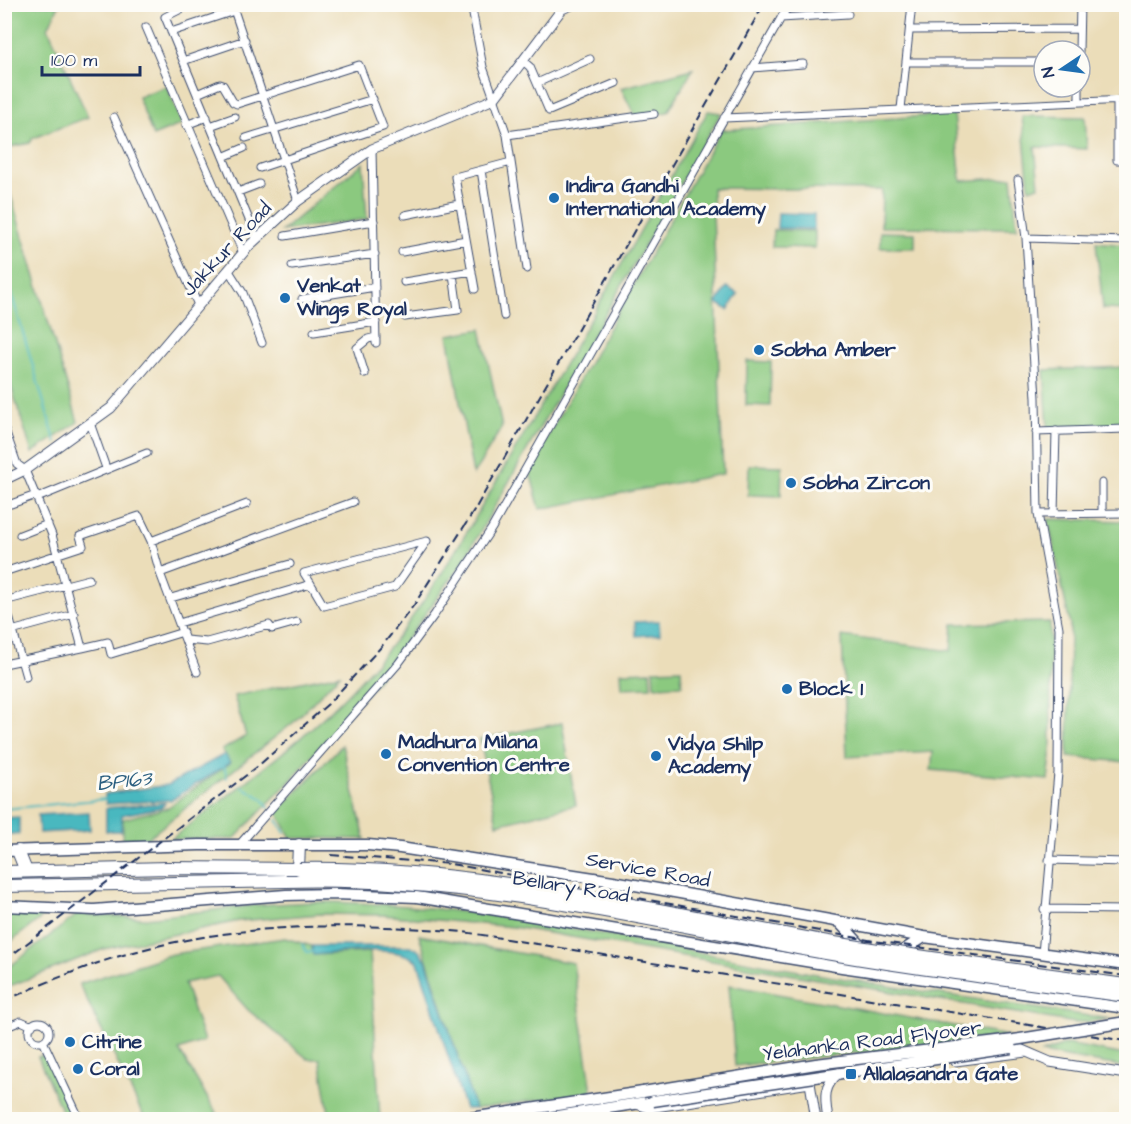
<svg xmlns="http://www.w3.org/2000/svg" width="1131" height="1124" font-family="'Architects Daughter',sans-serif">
<rect width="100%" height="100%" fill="#fdfcf7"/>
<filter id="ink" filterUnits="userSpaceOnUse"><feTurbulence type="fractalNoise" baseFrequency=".0167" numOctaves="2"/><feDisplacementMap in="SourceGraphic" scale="12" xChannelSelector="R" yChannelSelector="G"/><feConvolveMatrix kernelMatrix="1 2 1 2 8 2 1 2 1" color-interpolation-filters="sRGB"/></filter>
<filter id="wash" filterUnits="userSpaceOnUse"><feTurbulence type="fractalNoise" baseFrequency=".008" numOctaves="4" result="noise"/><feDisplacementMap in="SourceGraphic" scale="24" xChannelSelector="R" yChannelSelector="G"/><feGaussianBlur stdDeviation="1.35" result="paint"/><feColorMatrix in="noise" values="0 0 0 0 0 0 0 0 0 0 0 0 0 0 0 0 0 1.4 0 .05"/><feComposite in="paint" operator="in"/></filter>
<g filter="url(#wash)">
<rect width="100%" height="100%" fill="#ebddb9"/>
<path fill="#8bc97f" stroke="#537c6e" stroke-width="1.5" d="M5 4 59 5 48 28 88 117 33 138 30 143 5 148Z
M693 69 668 112 635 116 621 88Z
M167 86 182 124 153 136 138 97Z
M708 111 721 113 461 565 375 683 292 779 234 839H171C239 787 310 737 367 673 424 611 465 535 507 463 576 347 641 229 708 111Z
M954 114 961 181 1012 177 1017 228 881 227 882 190 712 188 723 474 540 509 529 469 721 130Z
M1022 116 1085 117 1087 149 1035 147 1039 186 1029 189Z
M363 163 367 219 282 231Z
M4 173 78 422 32 453 5 367Z
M773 230 815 231V248L772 247Z
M880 232 915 233V248H880Z
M1096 242 1126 245V310L1103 309Z
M481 329 502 427 473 475 448 335Z
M747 361 771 362 770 406 746 405Z
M1126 367V425L1048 428 1044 370Z
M749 465 782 466 781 496 748 495Z
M1048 519 1126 521V762L1068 757 1070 625Z
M1050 622 1051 757 1048 780 931 770 933 752 847 757 842 636 951 651 953 624Z
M681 669 682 685 654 686 653 670Z
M650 671 651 687 622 688 621 672Z
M340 674 294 722 148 838 123 839V819L167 808 230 763 222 750 246 736 234 696Z
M562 723 576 805 497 824 480 739Z
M342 745 365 839 291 838 277 812Z
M314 902C461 902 607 935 750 962 870 985 990 1001 1110 1019L1075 1023 513 927 382 915 320 914 239 921 104 949 5 988V970L78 914 146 918 256 905Z
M14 912 48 913 5 946V919Z
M419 935 573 963 592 1092 475 1109Z
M285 938 312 946 314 955 370 952 380 1119H330L320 1059H308L248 1010 218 976 184 983 204 1041 179 1050 220 1119H145L79 984 172 954Z
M729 985 1009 1036 735 1066Z
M1067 1044 1125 1055 1126 1049V1067L1042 1053Z
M45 1054 74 1119H65L38 1057Z"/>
<path fill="#49b8bf" stroke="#32748e" stroke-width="1.5" d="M778 213 814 214V229L777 228Z
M727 287 738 294 728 310 717 303Z
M659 621 660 634 636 636 635 622Z
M225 754 230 763 171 800 106 804 105 794 168 785Z
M165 803 162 807 122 815 121 831H106V808Z
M89 812 90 830 39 833 38 815Z
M19 817V834H5V818Z
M312 946H410L419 950 426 960 475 1109H465L418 962C396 943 343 953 313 955Z"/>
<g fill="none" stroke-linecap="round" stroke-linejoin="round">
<path stroke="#49b8bf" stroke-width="2" d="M4 269 56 443
M224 765 227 778
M241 786 263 799 269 808
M4 809 106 799
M277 820 285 833
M302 944 307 952 316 951"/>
</g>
</g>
<g filter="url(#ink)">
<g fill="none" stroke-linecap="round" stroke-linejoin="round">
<g stroke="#3a496c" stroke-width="9">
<path id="minor" d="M232 4 298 201
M471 4 483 67 507 135 527 269
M187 6 165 17 257 239
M781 18 848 14
M146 27 243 253
M910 30 1079 29
M171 32 234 11
M1079 51 1080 4
M183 61 245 40
M523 61 530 67 549 111 616 83
M906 62H1044
M752 68 803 64
M537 83 590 59
M197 94 220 84 223 85 233 102 237 104 359 65 383 127 260 168
M1117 101V160H1126
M1079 102V87
M901 109 912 4
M114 117 198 305
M724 118 1126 100V87
M186 125 207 117
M210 126 235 117
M507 135 654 114
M246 138 373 99
M372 149 376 343
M223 157 244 148
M481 170 504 316
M1018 180 1026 238 1036 398 1038 514 1059 628 1058 773 1042 954
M238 192 259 184
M405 215 459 204
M285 236 374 221
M1026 238 1126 241
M402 252 466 240
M292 266 375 254
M229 271 243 293 262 343
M404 282 472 271
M475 289 455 177 511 162
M302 299 375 287
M405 317 458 310 453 274
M314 332 376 322
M365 374 357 348 368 339 376 337
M90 423 106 468
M4 427 17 464 25 470 52 535 82 648 108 642 111 654 183 632
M1036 432 1126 429
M1102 483V513
M37 498 147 453
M11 504 36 495
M1038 514 1126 513
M1054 514 1056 431
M20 535 48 524
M151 541 247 504
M4 572 83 546 80 536 139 516 151 541 160 573 197 672
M160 573 353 502
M171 598 290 564
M4 599 26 677
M4 601 89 579
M179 623 311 584 304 573 427 541 395 587 324 606 311 584
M4 633 74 614
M186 640 207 642 269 625 272 629 297 622
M4 664 82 648
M239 845 398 664 435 614 492 528 789 4
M1049 860 1126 862
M1044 909 1126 910
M29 1032a10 10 0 1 1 20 0a10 10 0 1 1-20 0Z
M4 1028 21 1021 32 1026
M43 1041 80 1120"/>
</g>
<g stroke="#3a496c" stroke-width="11">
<path id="tertiary" d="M4 480 25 470 111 408 249 246 298 201 372 149 494 99 562 9 574 4
M1006 1043 1050 1062 1126 1074
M955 1061 1026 1052
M636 1104 649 1108 810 1083 816 1120"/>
</g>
<g stroke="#3a496c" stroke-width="13">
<path id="secondary" d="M4 851 199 845H368L400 848 613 881 924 937 1126 965
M4 906 94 910 286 895 335 894 417 897 842 967 1126 1008
M840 923 866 951
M899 960 901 952 924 937"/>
</g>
<g stroke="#3a496c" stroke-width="13">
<path id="primary" d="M457 1120 643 1092
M532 1120 653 1101"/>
</g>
<g stroke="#3a496c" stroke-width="14">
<path id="trunk" d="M18 851 26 871
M298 869 299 845
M4 872 168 868 299 869
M4 886 286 881"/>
</g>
<use href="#minor" stroke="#fff" stroke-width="7"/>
<use href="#tertiary" stroke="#fff" stroke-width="9"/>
<use href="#secondary" stroke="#fff" stroke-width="10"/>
<use href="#primary" stroke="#fff" stroke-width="10"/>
<use href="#trunk" stroke="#fff" stroke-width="12"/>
<path stroke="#1b2f5e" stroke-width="2" stroke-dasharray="9 4.5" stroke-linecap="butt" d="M331 855 451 864 874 941 1126 976
M4 961 257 767 328 704 382 646 414 605 474 511 764 4
M4 1001C35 987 66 974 98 963 215 923 342 921 464 932L1126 1041"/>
<g stroke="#3a496c" stroke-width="11" stroke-linecap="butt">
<path id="tertiary-bridge" d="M828 1120C825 1099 822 1087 839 1073"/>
</g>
<g stroke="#3a496c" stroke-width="13" stroke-linecap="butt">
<path id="primary-bridge" d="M643 1092 816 1064 1014 1040 1126 1022
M653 1101 1011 1048"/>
</g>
<g stroke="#3a496c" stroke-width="14" stroke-linecap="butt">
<path id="trunk-bridge" d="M299 869C480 866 657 912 834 943 931 959 1029 972 1126 985
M286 881C458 876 630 916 798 948 907 968 1017 981 1126 996"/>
</g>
<use href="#tertiary-bridge" stroke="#fff" stroke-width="9"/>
<use href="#primary-bridge" stroke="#fff" stroke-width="10"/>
<use href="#trunk-bridge" stroke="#fff" stroke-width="12"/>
</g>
</g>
<g fill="#1f6fb2" stroke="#fdfcf7" stroke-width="2">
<circle cx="554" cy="198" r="6"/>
<circle cx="285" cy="298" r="6"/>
<circle cx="759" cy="350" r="6"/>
<circle cx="791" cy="483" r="6"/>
<circle cx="787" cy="689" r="6"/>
<circle cx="386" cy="754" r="6"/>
<circle cx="656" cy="756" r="6"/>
<circle cx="70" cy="1042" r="6"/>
<circle cx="78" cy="1069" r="6"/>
<rect x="845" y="1068" width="12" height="12" rx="3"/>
</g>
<g text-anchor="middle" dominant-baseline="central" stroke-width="6" stroke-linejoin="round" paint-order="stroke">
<g font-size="20" font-weight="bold" fill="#1b2f5e" stroke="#fdfcf7" text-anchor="start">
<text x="566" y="186">Indira Gandhi<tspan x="566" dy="23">International Academy</tspan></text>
<text x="297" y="286">Venkat<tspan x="297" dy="23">Wings Royal</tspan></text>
<text x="771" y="350">Sobha Amber</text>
<text x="803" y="483">Sobha Zircon</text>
<text x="799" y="689">Block 1</text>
<text x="398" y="742">Madhura Milana<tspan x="398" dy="23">Convention Centre</tspan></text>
<text x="668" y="744">Vidya Shilp<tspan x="668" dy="23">Academy</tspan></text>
<text x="82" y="1042">Citrine</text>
<text x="90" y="1069">Coral</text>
<text x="863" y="1074">Allalasandra Gate</text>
</g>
<g font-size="20" fill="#1b2f5e" stroke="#fdfcf7">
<text transform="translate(227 249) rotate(-47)">Jakkur Road</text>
<text transform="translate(648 870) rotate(10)">Service Road</text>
<text transform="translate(571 887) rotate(9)">Bellary Road</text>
<text transform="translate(872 1041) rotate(-7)">Yelahanka Road Flyover</text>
</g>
<g font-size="21" font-style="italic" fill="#2b5f80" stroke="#fdfcf7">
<text transform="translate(124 781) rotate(-6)">BP163</text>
</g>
</g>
<rect width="1131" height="1124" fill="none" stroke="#fdfcf7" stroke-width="24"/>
<g transform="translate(1062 69) rotate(257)"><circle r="28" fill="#fdfcf7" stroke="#a3aaba" stroke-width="1.5"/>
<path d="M0-4.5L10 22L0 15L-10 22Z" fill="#1f6fb2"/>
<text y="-9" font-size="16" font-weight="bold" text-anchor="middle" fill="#1b2f5e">N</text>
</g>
<path d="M42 66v9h98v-9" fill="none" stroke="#1b2f5e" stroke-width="3"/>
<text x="51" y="66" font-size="18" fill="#1b2f5e" stroke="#fdfcf7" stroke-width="4.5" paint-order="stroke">100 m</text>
</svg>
